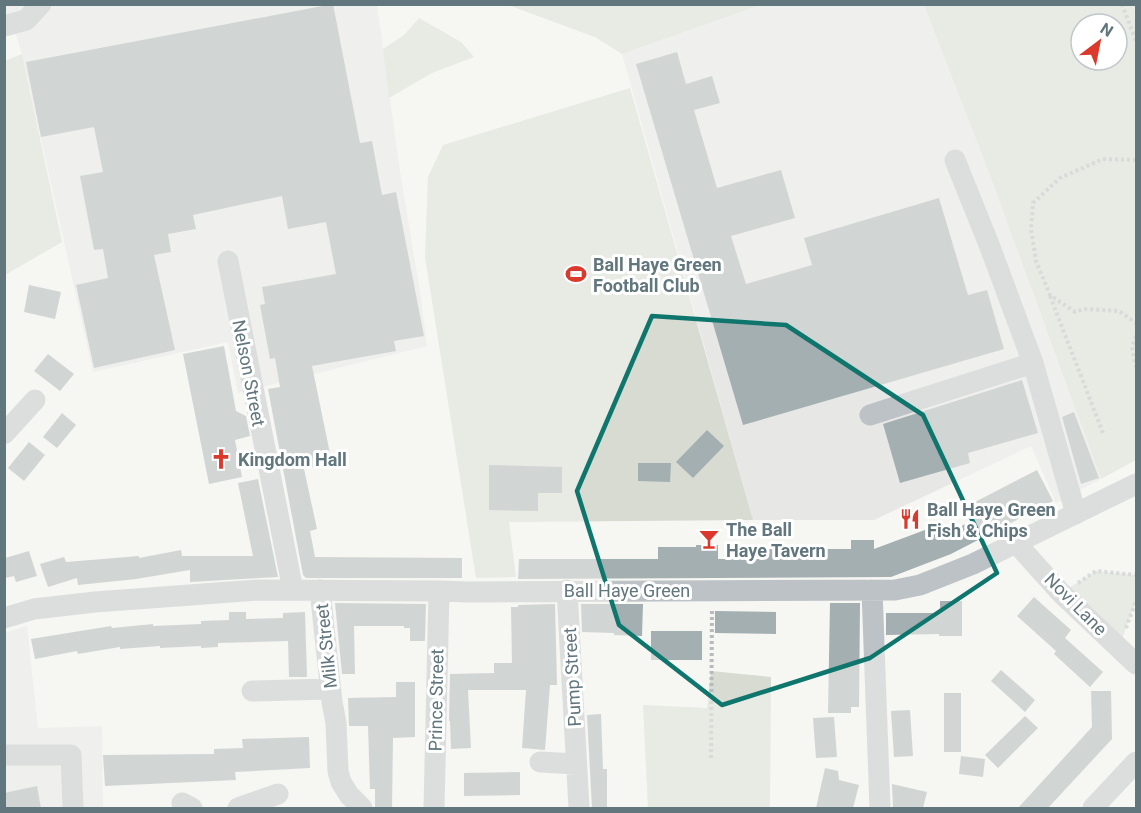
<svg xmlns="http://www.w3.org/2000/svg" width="1141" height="813" font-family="Roboto,sans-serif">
<rect width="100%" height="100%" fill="#f6f6f3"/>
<path fill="#e7e7e6" d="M5 4 377 5 400 171 420 291 427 346 238 393 228 342 93 372 22 54 11 19 5 20Z
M760 5H924L988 170 1101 479 1056 503 1031 446 874 520H753L622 54Z
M27 626 38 728 102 726 103 808H5L4 633Z"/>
<path fill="#d7dbd2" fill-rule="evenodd" d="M508 5H760L622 54 595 37Z
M924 5H1136V460L1101 479 988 170ZM1081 24H1117V60H1081Z
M419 18 461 42 474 57 432 73 389 98 383 49 404 35Z
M22 54 62 242 5 275V61Z
M630 88 753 520 509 522 516 577 476 578 425 257 428 177 443 145Z
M1096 571 1136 575V601L1119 647 1061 593Z
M711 671 771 677 770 808H648L643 705 707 708Z"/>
<path fill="#a4afb2" d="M333 4 360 143 372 141 382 195 396 192 424 336 394 341 396 351 312 366 332 463 304 469 317 529 310 531 315 557 462 558V578H306L303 575 268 389 280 387 275 358 270 359 260 305 265 304 262 287 336 274 326 222 288 229 282 196 193 215 196 229 168 234 171 252 154 255 175 350 94 368 76 285 108 278 103 249 94 250 80 176 103 172 94 127 41 137 26 62Z
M677 52 686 84 712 76 720 103 694 110 717 188 781 170 795 218 731 236 746 284 812 265 804 238 939 198 968 295 987 290 1004 349 743 425 636 64Z
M29 285 61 292 55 319 24 312Z
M224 346 236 411 246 416 250 436 235 440 242 477 209 484 183 354Z
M48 354 74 374 60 391 34 371Z
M1022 380 1038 433 968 453 970 463 900 483 883 424Z
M1074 412 1099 478 1081 484 1062 417Z
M62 413 76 425 57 448 43 437Z
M707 430 724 446 693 478 676 462Z
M29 442 45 455 24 481 8 468Z
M638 463H671L670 482 638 481Z
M489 465 562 467V493H538V511L489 510Z
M1037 470 1053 501 951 554 891 577 518 579 519 559H658V547H696V545H718V559H763V549H851V540H874V549L933 527 938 539 980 516 973 503Z
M258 479 278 577 190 582V570L136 579 78 585 77 578 48 587 40 564 64 557 66 562 139 556V558L181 550 182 556H253L238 483Z
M29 551 37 576 16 582 14 576 5 578V558Z
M1034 597 1071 630 1065 638 1103 672 1090 687 1054 654 1056 651 1017 616Z
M940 601H962V636H939V634L886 635V613H940Z
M335 603 426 604 425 641H410V628H404V626H354L355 674H342Z
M830 603H860L859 707H851V713H828Z
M555 604 557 685H550L545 750 522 748 526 690H468L471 748 451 749 450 721H449L450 674 494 673V663H512L511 607H518V605Z
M581 604H643L642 636 614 635V633L582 632Z
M715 611 776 612V634L715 633Z
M229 612H246V619L283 618V613L305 612 307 677H289L288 641 218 643V647L201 648V646L160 648V646L120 649V647L78 654 77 651 35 659 31 639 111 626 112 628 153 624V626L201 624V621L229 620Z
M651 631H702V660H651Z
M1001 670 1035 700 1025 712 991 681Z
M396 682H415V737L393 738 392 808H375V789H370L368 726H349L348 698 396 697Z
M1091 691H1111L1112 739 1048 808H1018L1092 727Z
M944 693H961V752H944Z
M910 710 913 756 894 757 891 711Z
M601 714 603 769H607V808H592L587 715Z
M1025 716 1038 728 998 768 985 755Z
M834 717 837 757 816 758 813 718Z
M309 737 310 768 235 772 236 780 105 786 103 755 214 754V749L243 748 242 739Z
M961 756 985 759 983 777 959 774Z
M825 768 838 771 839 780 859 785 853 808H816Z
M520 772V795L464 796V773Z
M892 784 927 792 923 808H893Z
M37 786 41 808H4V793Z"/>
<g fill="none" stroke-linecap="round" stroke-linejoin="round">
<path stroke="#b7bbbd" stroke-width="4" stroke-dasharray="3 3" stroke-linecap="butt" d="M1122 4 1136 41
M1136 160 1103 159 1060 178 1033 203 1031 229 1036 261 1050 295 1075 312 1084 309 1119 311 1136 323
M1050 296 1103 433
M1136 336 1132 347 1136 367
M1078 583 1096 571 1136 575
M1126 628 1136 601
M711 758 712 609"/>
<path stroke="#bcc2c5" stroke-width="21" d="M4 26 26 20 41 4
M955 160 990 247 1033 363
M228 261 293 590
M870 415 1033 363 1076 514
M4 434 35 400
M1016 543 1061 593 1136 664
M320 590 332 702 336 723 338 771 341 782 349 795 362 808
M567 590 579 808
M872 590 880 808
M4 618 34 609 95 602 258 590 439 591 468 592 895 590 920 585 973 564 1136 484
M252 691 330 689
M4 755H71L73 808
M540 762 576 764
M182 803 192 808
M238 808 278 794
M434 808 439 591
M1093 808 1136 762"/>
</g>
<path d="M0 0H1141V813H0ZM652 316 786 325 923 415 997 573 870 658 722 705 619 625 577 491Z" fill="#f6f6f3" fill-opacity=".55" fill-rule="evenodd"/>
<path fill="none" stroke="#0f766e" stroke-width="4.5" stroke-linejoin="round" d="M652 316 786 325 923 415 997 573 870 658 722 705 619 625 577 491Z"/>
<defs>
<g id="stadium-bare" transform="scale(1.62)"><path d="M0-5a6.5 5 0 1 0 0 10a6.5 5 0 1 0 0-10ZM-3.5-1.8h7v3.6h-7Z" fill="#dc392d" stroke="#fff" stroke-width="2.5" paint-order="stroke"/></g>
<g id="church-bare" transform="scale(1.62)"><path d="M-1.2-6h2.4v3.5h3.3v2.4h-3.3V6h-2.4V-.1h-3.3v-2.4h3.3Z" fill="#dc392d" stroke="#fff" stroke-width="2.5" paint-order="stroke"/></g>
<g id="restaurant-bare" transform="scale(1.62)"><path d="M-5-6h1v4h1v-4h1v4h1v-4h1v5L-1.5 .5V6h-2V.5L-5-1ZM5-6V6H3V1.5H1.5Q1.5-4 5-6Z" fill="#dc392d" stroke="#fff" stroke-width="2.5" paint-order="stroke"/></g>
<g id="bar-bare" transform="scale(1.62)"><path d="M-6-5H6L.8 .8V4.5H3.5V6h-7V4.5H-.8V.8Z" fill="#dc392d" stroke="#fff" stroke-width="2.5" paint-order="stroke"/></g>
</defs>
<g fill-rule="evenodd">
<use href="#stadium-bare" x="576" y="274"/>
<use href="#church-bare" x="221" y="459"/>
<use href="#restaurant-bare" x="910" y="519"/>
<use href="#bar-bare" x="709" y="539"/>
</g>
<g text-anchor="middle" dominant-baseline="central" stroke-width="6" stroke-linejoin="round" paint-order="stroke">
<g font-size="18" font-weight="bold" fill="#62767d" stroke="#fff" text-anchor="start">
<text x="593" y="264">Ball Haye Green<tspan x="593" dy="21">Football Club</tspan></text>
<text x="238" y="459">Kingdom Hall</text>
<text x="927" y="509">Ball Haye Green<tspan x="927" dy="21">Fish &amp; Chips</tspan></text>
<text x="726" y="529">The Ball<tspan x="726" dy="21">Haye Tavern</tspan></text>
</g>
<g font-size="18" fill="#62767d" stroke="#fff">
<text transform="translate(249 373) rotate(79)">Nelson Street</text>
<text x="627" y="590">Ball Haye Green</text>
<text transform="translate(1076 604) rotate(45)">Novi Lane</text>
<text transform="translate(326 646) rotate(-96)">Milk Street</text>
<text transform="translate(572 677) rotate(-93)">Pump Street</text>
<text transform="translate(436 700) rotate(-89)">Prince Street</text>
</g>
</g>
<rect width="1141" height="813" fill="none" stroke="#62767d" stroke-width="12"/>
<g transform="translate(1099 42) rotate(32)"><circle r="28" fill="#ffffff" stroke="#c0c8cb" stroke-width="1.5"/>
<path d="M0-4.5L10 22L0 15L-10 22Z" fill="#dc392d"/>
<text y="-9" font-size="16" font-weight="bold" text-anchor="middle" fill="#62767d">N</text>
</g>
</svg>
